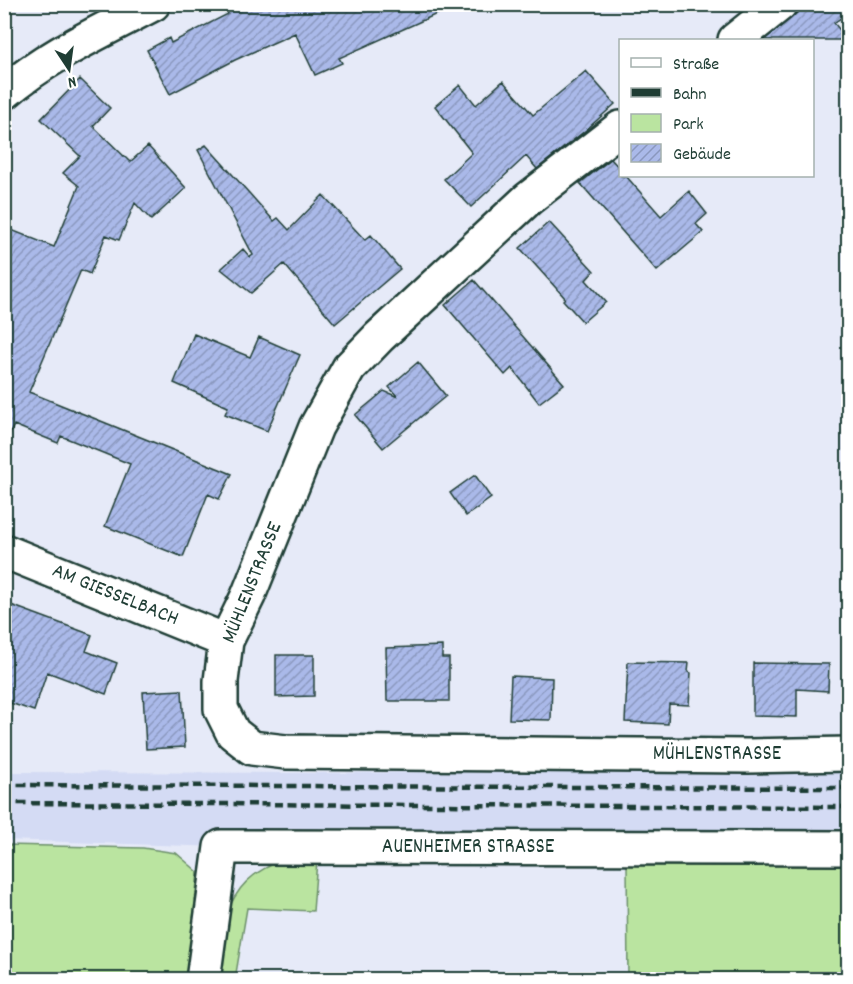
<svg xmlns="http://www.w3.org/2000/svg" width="853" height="984" font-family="Dekko,sans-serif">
<defs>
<pattern id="building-hatch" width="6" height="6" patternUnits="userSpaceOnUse" patternTransform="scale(1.5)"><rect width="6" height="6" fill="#aab9e9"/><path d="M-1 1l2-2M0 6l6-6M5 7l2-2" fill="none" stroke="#8a98be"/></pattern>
</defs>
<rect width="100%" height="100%" fill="#e6eaf8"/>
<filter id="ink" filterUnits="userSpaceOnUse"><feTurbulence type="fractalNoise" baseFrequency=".0167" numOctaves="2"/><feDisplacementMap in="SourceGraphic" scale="12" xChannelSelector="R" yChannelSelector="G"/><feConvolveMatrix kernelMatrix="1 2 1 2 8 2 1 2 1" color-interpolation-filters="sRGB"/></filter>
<g filter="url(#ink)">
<path fill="#d4dbf4" d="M848 769V848L221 847 5 840V772L314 773Z"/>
<path fill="#bae4a0" stroke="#6c906a" stroke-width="1.5" d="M5 845 143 848 176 853 198 872 187 979 5 980Z
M290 859 317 860 313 911 247 908 235 979 213 980C224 924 224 875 290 859Z
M627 862 848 863V979H628Z"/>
<path fill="url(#building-hatch)" stroke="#1f3d34" stroke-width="1.5" d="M224 4H459L339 58 342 63 315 75 295 33 235 60 170 94 147 50 169 38 171 43 228 14Z
M808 4H849V12L834 23 848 40H764Z
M586 71 615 104 586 130 537 169 526 156 471 207 444 179 472 153 435 106 460 85 476 105 503 81 533 115Z
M80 79 110 108 93 126 130 162 148 146 186 188 151 220 135 203 119 240 106 235 90 274 81 270 29 392 232 474 219 499 208 494 183 557 105 526 130 464 61 436 58 443 14 425 4 447V227L54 247 79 186 63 173 80 156 41 119Z
M206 145 274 221 278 218 289 230 323 195 365 240 371 235 400 269 335 324 284 264 251 293 221 269 243 249 250 257 253 255 198 150Z
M611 159 621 170V176H626L661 216 689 191 707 214 696 224 703 232 657 271 580 183Z
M549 222 594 271 586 280 606 302 583 322 563 300 565 298 520 248Z
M474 280 564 384 539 403 512 368 505 375 445 305Z
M194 334 250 357 259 337 300 355 267 431 225 414 228 407 174 383Z
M418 362 446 396 383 448 355 415 384 391 398 397 389 387Z
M475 475 491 498 466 516 450 493Z
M11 605 92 635 86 651 117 663 106 694 47 672 34 711 4 701V623Z
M442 646V658H449V701H387L386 648Z
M276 655H314V696L276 697Z
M628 662 689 663 688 672 691 673 689 705 669 704 668 724 625 722Z
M753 663 829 664 828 691 797 689V717L753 716Z
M511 676 552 678 551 720 509 719Z
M182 690 185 747 146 749 143 692Z"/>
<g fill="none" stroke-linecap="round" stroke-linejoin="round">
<g stroke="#1f3d34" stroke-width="38">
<path id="minor" d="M735 40 780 4
M4 93C48 55 102 31 153 4
M620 128 528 199 379 337 349 368 316 427 248 596 226 641 221 681V709L233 733 252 748 286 752 748 756 848 754
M4 551 226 641
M203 980 221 847 848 848"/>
</g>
<use href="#minor" stroke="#fff" stroke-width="33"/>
<path stroke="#1f3d34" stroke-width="4.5" stroke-dasharray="9 4.5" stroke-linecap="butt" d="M4 785 848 788
M4 803 848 807"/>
</g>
</g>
<g text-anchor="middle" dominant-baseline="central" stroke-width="4.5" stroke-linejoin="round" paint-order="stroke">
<g font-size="21" fill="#1f3d34" stroke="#fff">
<text transform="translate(253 583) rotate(-68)">MÜHLENSTRASSE</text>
<text transform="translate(115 596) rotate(22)">AM GIESSELBACH</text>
<text x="717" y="755">MÜHLENSTRASSE</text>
<text x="468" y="848">AUENHEIMER STRASSE</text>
</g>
</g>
<rect width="853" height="984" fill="none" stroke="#fff" stroke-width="24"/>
<rect x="12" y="12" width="829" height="960" fill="none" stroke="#1f3d34" stroke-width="2" filter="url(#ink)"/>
<rect x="619" y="39" width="195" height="138" fill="#ffffff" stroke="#a5b1ae" stroke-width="1.5"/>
<rect x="631" y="58" width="30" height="9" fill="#ffffff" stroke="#a5b1ae" stroke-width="1.5"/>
<text x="673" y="69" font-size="18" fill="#1f3d34">Straße</text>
<rect x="631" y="88" width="30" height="9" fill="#1f3d34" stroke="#a5b1ae" stroke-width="1.5"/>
<text x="673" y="99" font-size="18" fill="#1f3d34">Bahn</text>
<rect x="631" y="114" width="30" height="18" fill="#bae4a0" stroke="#a5b1ae" stroke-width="1.5"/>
<text x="673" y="129" font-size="18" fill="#1f3d34">Park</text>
<rect x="631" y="144" width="30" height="18" fill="url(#building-hatch)" stroke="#a5b1ae" stroke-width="1.5"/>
<text x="673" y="159" font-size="18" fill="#1f3d34">Gebäude</text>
<g transform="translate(69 69) rotate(167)" stroke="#ffffff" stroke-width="4.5" paint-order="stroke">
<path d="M0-4.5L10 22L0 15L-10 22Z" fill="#1f3d34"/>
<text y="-9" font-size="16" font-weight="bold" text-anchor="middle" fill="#1f3d34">N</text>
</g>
</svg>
